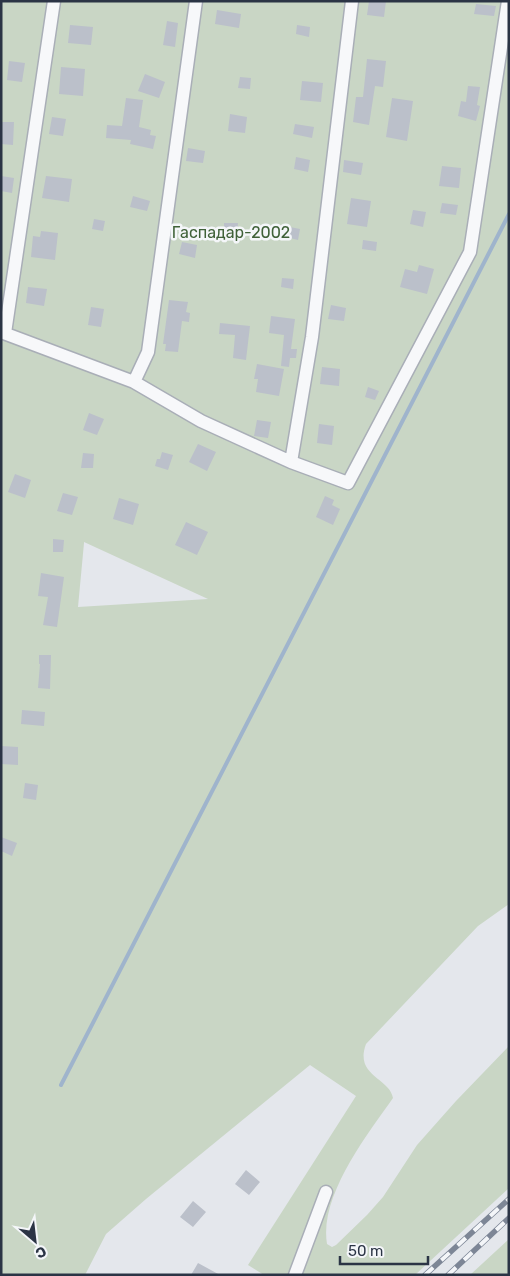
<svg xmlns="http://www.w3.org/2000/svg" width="510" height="1276" font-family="Rubik,sans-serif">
<rect width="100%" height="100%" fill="#e4e7ec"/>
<path fill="#c9d6c5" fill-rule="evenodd" d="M1 1H509V904L478 926 366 1044C354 1076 390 1078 393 1098 367 1135 319 1196 327 1244L332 1247 336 1245 367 1215 383 1197 417 1145 456 1101 509 1046V1188L415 1275H264L248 1265 356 1096 310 1065 146 1199 106 1234 85 1275H1ZM84 543V542L208 599 78 607Z
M509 1239V1275H470Z"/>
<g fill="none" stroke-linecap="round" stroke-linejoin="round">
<path stroke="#9fb4cc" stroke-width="4" d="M61 1085 509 214"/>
</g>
<path fill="#bbc0ca" d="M369 1H386L384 17 367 15Z
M476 4 496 6 494 16 474 14Z
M217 10 241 14 239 28 215 24Z
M167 21 178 23 175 47 163 45Z
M70 25 93 27 91 45 68 43Z
M297 25 310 27 309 37 296 34Z
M367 59 386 61 383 87 375 86 369 125 353 122 356 97H363Z
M9 61 25 63 22 82 7 80Z
M61 67 85 69 83 96 59 94Z
M145 74 165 82 159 98 138 91Z
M240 77 251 78 250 89 238 88Z
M302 81 323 83 321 102 300 100Z
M468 86 480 87 477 105 480 106 476 121 458 116 461 101 466 102Z
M126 98 143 100 139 127 151 130 150 135 156 136 153 149 130 144 131 140 106 138 107 125 122 126Z
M392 98 413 101 407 141 386 137Z
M230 114 247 117 245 133 228 131Z
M52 117 66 119 63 136 49 134Z
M1 122H14L13 145 1 144Z
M295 124 314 127 312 138 293 134Z
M188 148 205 151 203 163 186 161Z
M296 157 310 160 308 172 294 169Z
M344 160 363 163 361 175 343 172Z
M442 166 461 168 459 188 439 186Z
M1 176 14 178 12 193 1 191Z
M46 176 72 179 69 202 42 198Z
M133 196 150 201 147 211 130 207Z
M351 198 371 201 367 227 347 224Z
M442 203 458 205 456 215 440 213Z
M413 210 426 212 423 227 410 224Z
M94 219 105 221 103 231 92 229Z
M224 223H238L237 236 224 235Z
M285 226 300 229 298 240 282 236Z
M41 231 58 233 55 260 31 257 33 236 40 237Z
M363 240 377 242 376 251 362 249Z
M182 242 197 245 195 258 179 254Z
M419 265 434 269 427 294 400 287 405 269 417 272Z
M282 278 294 279 293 289 281 287Z
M28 287 47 289 44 306 26 303Z
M169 300 188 302 186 312 190 313 189 322 182 321 178 352 165 351 166 344H163Z
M331 305 346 308 344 321 328 319Z
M91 307 104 309 101 327 88 325Z
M271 316 295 319 291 349H297L296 358H290L289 367 281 366 284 335 269 333Z
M220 323 250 326 246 360 233 358 235 335 219 334Z
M257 364 284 369 279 396 256 392 258 379H254Z
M322 367 340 369 339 386 320 384Z
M368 387 379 391 375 400 365 397Z
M89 413 104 419 97 435 83 430Z
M257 420 271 422 268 438 254 436Z
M319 424 334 426 332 445 317 443Z
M198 444 216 452 207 471 189 462Z
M162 452 173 455 168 470 155 466 157 459H160Z
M83 453 94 454 93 468H81Z
M15 474 31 480 25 498 8 492Z
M63 493 78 497 72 515 57 511Z
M325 496 334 500 332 505 340 509 333 525 316 517Z
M119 498 139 504 133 525 113 519Z
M186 522 208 532 197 555 175 545Z
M53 539 64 540 63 552H53Z
M41 573 64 577 57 627 43 625 48 597 38 596Z
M39 655H51L50 689 38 688 40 664H39Z
M22 710 45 712 44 726 21 724Z
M1 746 18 747V765L1 764Z
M25 783 38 785 36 800 23 798Z
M1 837 17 843 12 856 1 851Z
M246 1170 260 1182 249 1195 235 1184Z
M193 1201 206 1212 193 1227 180 1217Z
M198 1263 220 1275H191Z"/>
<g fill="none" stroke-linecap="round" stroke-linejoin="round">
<g stroke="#a9aeb7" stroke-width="15">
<path id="minor" d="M1 332 134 382 201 421 291 462 348 483 470 252 508 1
M5 333 54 1
M134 382 148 352 196 1
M291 462 312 337 352 1
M295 1275 326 1192"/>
</g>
<use href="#minor" stroke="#f7f8fa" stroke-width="12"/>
<g stroke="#7d8696" stroke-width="5.5">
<path id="rail" d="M425 1275 509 1199
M448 1275 509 1218"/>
</g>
<use href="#rail" stroke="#f4f6f9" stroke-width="4" stroke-dasharray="11" stroke-linecap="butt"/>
</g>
<g text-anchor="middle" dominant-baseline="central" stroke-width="5" stroke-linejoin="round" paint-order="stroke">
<g font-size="16" fill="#3f6138" stroke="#f4f6f9">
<text x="231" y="232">Гаспадар-2002</text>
</g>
</g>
<rect width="510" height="1276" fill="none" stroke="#2b3445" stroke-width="5"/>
<g transform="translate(35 1241) rotate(152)" stroke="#f4f6f9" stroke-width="4" paint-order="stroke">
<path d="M0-4L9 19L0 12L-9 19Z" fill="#2b3445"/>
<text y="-8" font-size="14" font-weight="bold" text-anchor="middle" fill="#2b3445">С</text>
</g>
<path d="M340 1256v8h88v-8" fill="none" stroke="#2b3445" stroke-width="2.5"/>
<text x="348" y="1256" font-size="15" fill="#2b3445" stroke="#f4f6f9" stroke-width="4" paint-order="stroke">50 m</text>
</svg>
